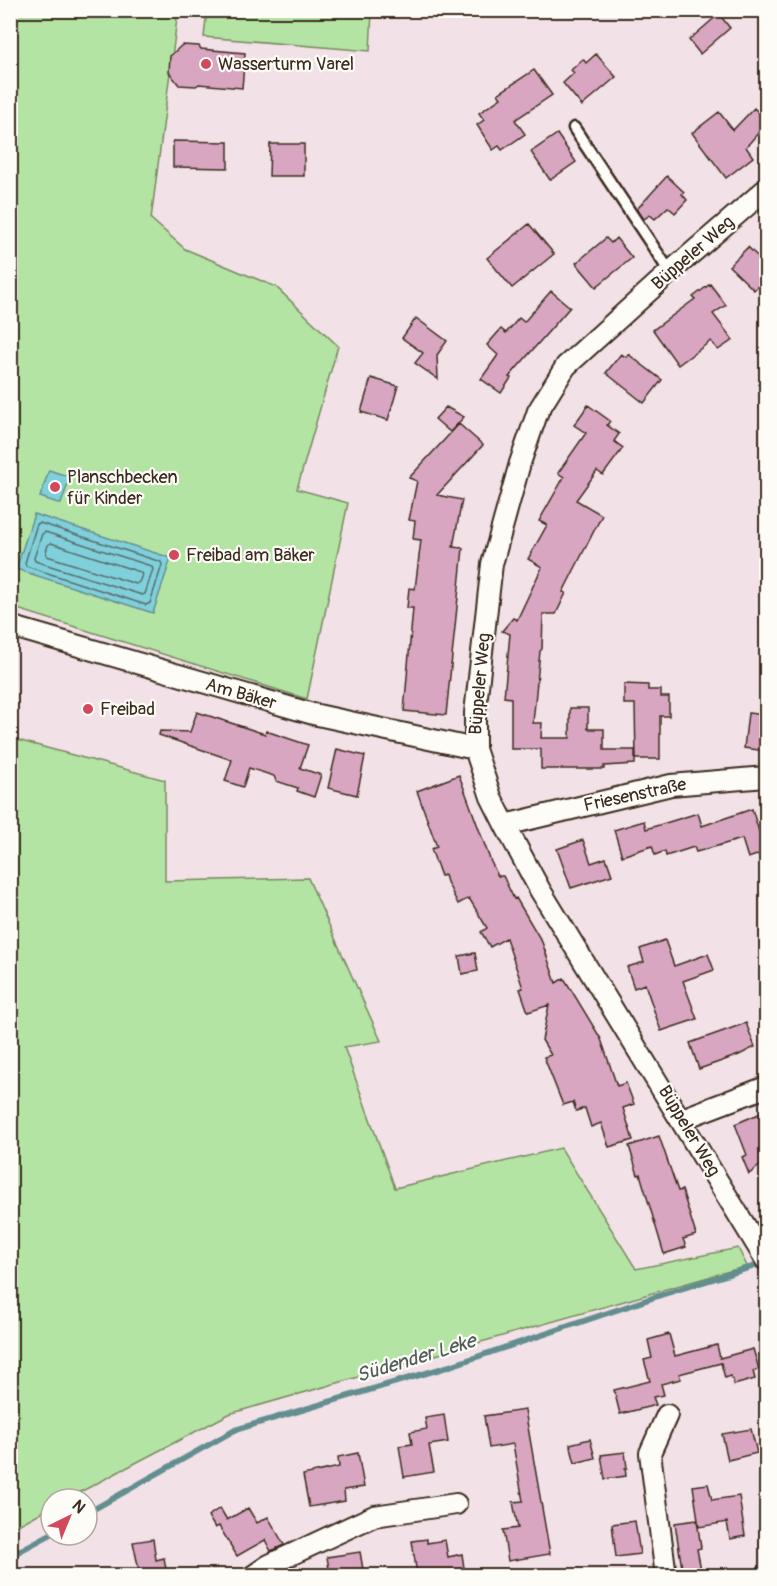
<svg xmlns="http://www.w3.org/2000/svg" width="777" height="1586" font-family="Pangolin,sans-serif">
<rect width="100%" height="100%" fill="#f2e2e7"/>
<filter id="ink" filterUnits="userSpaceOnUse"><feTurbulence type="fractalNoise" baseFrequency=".0167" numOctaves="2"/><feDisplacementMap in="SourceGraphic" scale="12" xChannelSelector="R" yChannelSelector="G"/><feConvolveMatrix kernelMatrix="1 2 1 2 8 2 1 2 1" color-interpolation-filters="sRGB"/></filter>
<g filter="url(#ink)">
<path fill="#b4e4a4" stroke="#788761" stroke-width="1.5" d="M207 10 372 11 370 51 204 37Z
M10 11H178L151 219 185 249 276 287 338 346 297 489 348 503 307 699 11 607Z
M10 738 165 780V881L308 878 381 1041 344 1047 395 1188 561 1148 636 1269 738 1248 747 1266 229 1414 67 1499H51V1507L11 1529Z"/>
<path fill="#80d0dc" stroke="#648e90" stroke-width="1.5" d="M49 470 70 477 61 504 40 497Z
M34 514 171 558 153 613 16 569Z"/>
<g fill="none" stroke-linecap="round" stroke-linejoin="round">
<path stroke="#576c6a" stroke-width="1.5" d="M40 523 161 562 162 565 150 603 146 605 26 566 25 563 37 524Z
M45 532 151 566 153 569 145 594 142 595 35 561 34 558 42 534Z
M51 543 140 572 142 575 139 582 136 584 47 556 46 552 48 545Z"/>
<path stroke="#648e90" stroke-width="6" d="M87 1513 235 1430 450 1366 664 1294 765 1263
M10 1556 51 1534"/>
</g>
<path fill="#d9a6c1" stroke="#3b2a1e" stroke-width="1.5" d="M719 14 730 28 700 54 689 40Z
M182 45 199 46 201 49 245 53 242 88 199 84 196 86 179 85 169 72 170 56Z
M596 54 616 77 582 106 563 83 574 73 571 70 583 59 586 63Z
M534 70 552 95 515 120 525 134 502 150 499 146 493 150 477 125 484 120 479 113 501 98 498 94Z
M754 108 766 120V124L746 147 753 157 726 178 692 133 719 112 733 130Z
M557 134 576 162 550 180 531 152Z
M173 141 228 142V168L173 167Z
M270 144H304V176H269Z
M667 176 684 192 682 194 687 200 675 213 668 207 655 219 650 215 644 219 637 209Z
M529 224 554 254 512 288 487 258Z
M606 238 611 243 616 238 632 258 596 287 576 263Z
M748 247 766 265V277L754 290 729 266Z
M710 284 726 305 713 314 733 340 718 350 711 341 678 365 653 330 695 299 693 297Z
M551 291 570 307 509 377 511 378 501 393 481 379 498 355 487 345 501 329 506 333 519 318 524 322Z
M416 318 447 341 437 355 438 379 415 363 423 353 402 338Z
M621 354 626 357 628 354 662 380 644 403 606 373Z
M371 378 398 386 388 420 361 412Z
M588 405 610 421 607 425 619 434 614 441 623 448 603 475 597 471 576 500 602 515 563 592 566 593 556 614H543L542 649 540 651 533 723H542L541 738H570V708H588V729H604V750H635V764L604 766V769H541V749H511V698L504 697 510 634 502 631 513 618 517 620 542 567 528 559 547 525 539 521 564 477 558 473 586 433 574 425Z
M446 407 464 417 450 432 435 419Z
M459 424 483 445 437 495 462 500 453 547 463 548 446 715 404 711 413 608H407L409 588 415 589 421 540 413 539 415 521 409 520 417 481 409 478Z
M624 684 648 685V690H661V697H669V716H660V759H636L635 704H624Z
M197 712 265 734 266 731 308 745 300 768 321 775 314 797 297 791 298 788 276 781 274 776 249 768 243 787 225 781 232 760 159 735 160 731 190 732Z
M748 713 766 715V751L744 748Z
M337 749 365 756 357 795 328 788Z
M459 775 491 862 498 876H503L514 899 516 898 542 942 556 983 564 978 601 1039 617 1086 626 1083 634 1104 623 1108 633 1140 609 1147 601 1123 591 1127 585 1108 576 1111 573 1102 563 1105 544 1057 551 1055 542 1040 549 1005 528 1012 520 989 523 988 506 938 490 947 481 932 487 928 469 898 458 904 447 882 445 875 441 876 431 849 437 847 417 791Z
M752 809 761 838 766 836V852L748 858 742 839 696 852 694 847 666 856 665 851 655 855 652 846 622 856 614 830 644 821 646 829 698 813 702 826Z
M583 840 591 863 606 858 612 875 571 888 557 849Z
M665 940 674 966 708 954 714 970 683 981 697 1019 661 1031 645 984 634 988 627 967 644 962 640 949Z
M475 953 478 971 462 974 459 956Z
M746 1023 755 1047 739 1055 699 1069 690 1043Z
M766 1111V1161L749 1174 742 1157 747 1155 735 1124Z
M659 1136 678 1191 682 1190 696 1235 683 1239 686 1247 664 1254 640 1174 638 1175 629 1146Z
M669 1334 675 1356 717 1345 720 1358 753 1349 759 1369 753 1371 755 1379 734 1385 731 1376 725 1378 721 1363 679 1374 681 1379 661 1384 664 1395 653 1397 656 1405 620 1414 614 1390 650 1381 644 1360 652 1358 648 1340Z
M525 1410 550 1554 508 1561 503 1530 518 1528 513 1502 523 1501 513 1444 489 1448 484 1416Z
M444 1415 448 1442 429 1445 434 1472 404 1477 399 1446 412 1444 410 1432 427 1429 425 1418Z
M751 1429 757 1453 728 1460 722 1434Z
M590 1439 595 1458 575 1463 570 1444Z
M625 1452 627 1468H625L626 1476 605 1479 601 1455Z
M358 1453 364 1487 344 1490 345 1501 309 1507 303 1475 339 1467 338 1457Z
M708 1484 712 1500 739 1496 745 1536 730 1539 727 1522 699 1527 693 1486Z
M220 1508 227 1520 248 1508 257 1523 268 1517 284 1545 271 1551 265 1540 237 1556 219 1526 215 1528 208 1516Z
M697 1520 701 1548 697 1549 702 1575H683L675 1523Z
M635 1521 640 1554 616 1557 612 1524Z
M153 1539 156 1560 164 1558 167 1575H140L133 1542Z
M427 1539V1543L445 1540 448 1557 462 1554 465 1575H417L412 1541Z
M360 1552 364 1575H330L327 1557Z"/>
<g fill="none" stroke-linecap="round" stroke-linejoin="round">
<g stroke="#3b2a1e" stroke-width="15">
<path id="service" d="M574 128 670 272"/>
</g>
<g stroke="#3b2a1e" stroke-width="24">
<path id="minor" d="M766 189 670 272 566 366 538 411 520 463 492 564 475 713V749L491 797 505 825 540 890 766 1260
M10 626 313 714 475 749
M505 825 671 785 766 777
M682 1119 766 1087
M253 1576 269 1565 374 1516 456 1504
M666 1576 650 1453 667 1415"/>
</g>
<use href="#service" stroke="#fdfcf7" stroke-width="10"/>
<use href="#minor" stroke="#fdfcf7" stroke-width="20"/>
</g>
</g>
<g fill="#d1495b" stroke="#fdfcf7" stroke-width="2">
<circle cx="206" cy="64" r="6"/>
<circle cx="55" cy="487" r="6"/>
<circle cx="174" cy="555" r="6"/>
<circle cx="88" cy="709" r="6"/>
</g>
<g text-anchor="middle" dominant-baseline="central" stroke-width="4.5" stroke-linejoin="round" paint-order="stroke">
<g font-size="18" fill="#3b2a1e" stroke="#fdfcf7" text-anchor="start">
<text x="218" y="64">Wasserturm Varel</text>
<text x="67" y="477">Planschbecken<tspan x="67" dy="21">für Kinder</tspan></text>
<text x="186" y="555">Freibad am Bäker</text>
<text x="100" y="709">Freibad</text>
</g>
<g font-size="18" fill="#3b2a1e" stroke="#fdfcf7">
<text transform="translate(693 253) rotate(-41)">Büppeler Weg</text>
<text transform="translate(480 684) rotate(-85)">Büppeler Weg</text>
<text transform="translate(241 694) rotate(16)">Am Bäker</text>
<text transform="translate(635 795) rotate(-12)">Friesenstraße</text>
<text transform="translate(689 1131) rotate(59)">Büppeler Weg</text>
</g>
<g font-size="20" font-style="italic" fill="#505c57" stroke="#fdfcf7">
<text transform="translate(416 1358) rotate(-17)">Südender Leke</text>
</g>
</g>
<rect width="777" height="1586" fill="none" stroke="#fdfcf7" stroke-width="36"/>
<rect x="18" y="18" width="741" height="1550" fill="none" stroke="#3b2a1e" stroke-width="2" filter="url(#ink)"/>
<g transform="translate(69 1517) rotate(43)"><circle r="28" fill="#fdfcf7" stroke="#afa8a0" stroke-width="1.5"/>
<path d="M0-4.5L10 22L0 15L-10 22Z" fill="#d1495b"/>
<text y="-9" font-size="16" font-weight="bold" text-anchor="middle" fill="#3b2a1e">N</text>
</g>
</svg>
